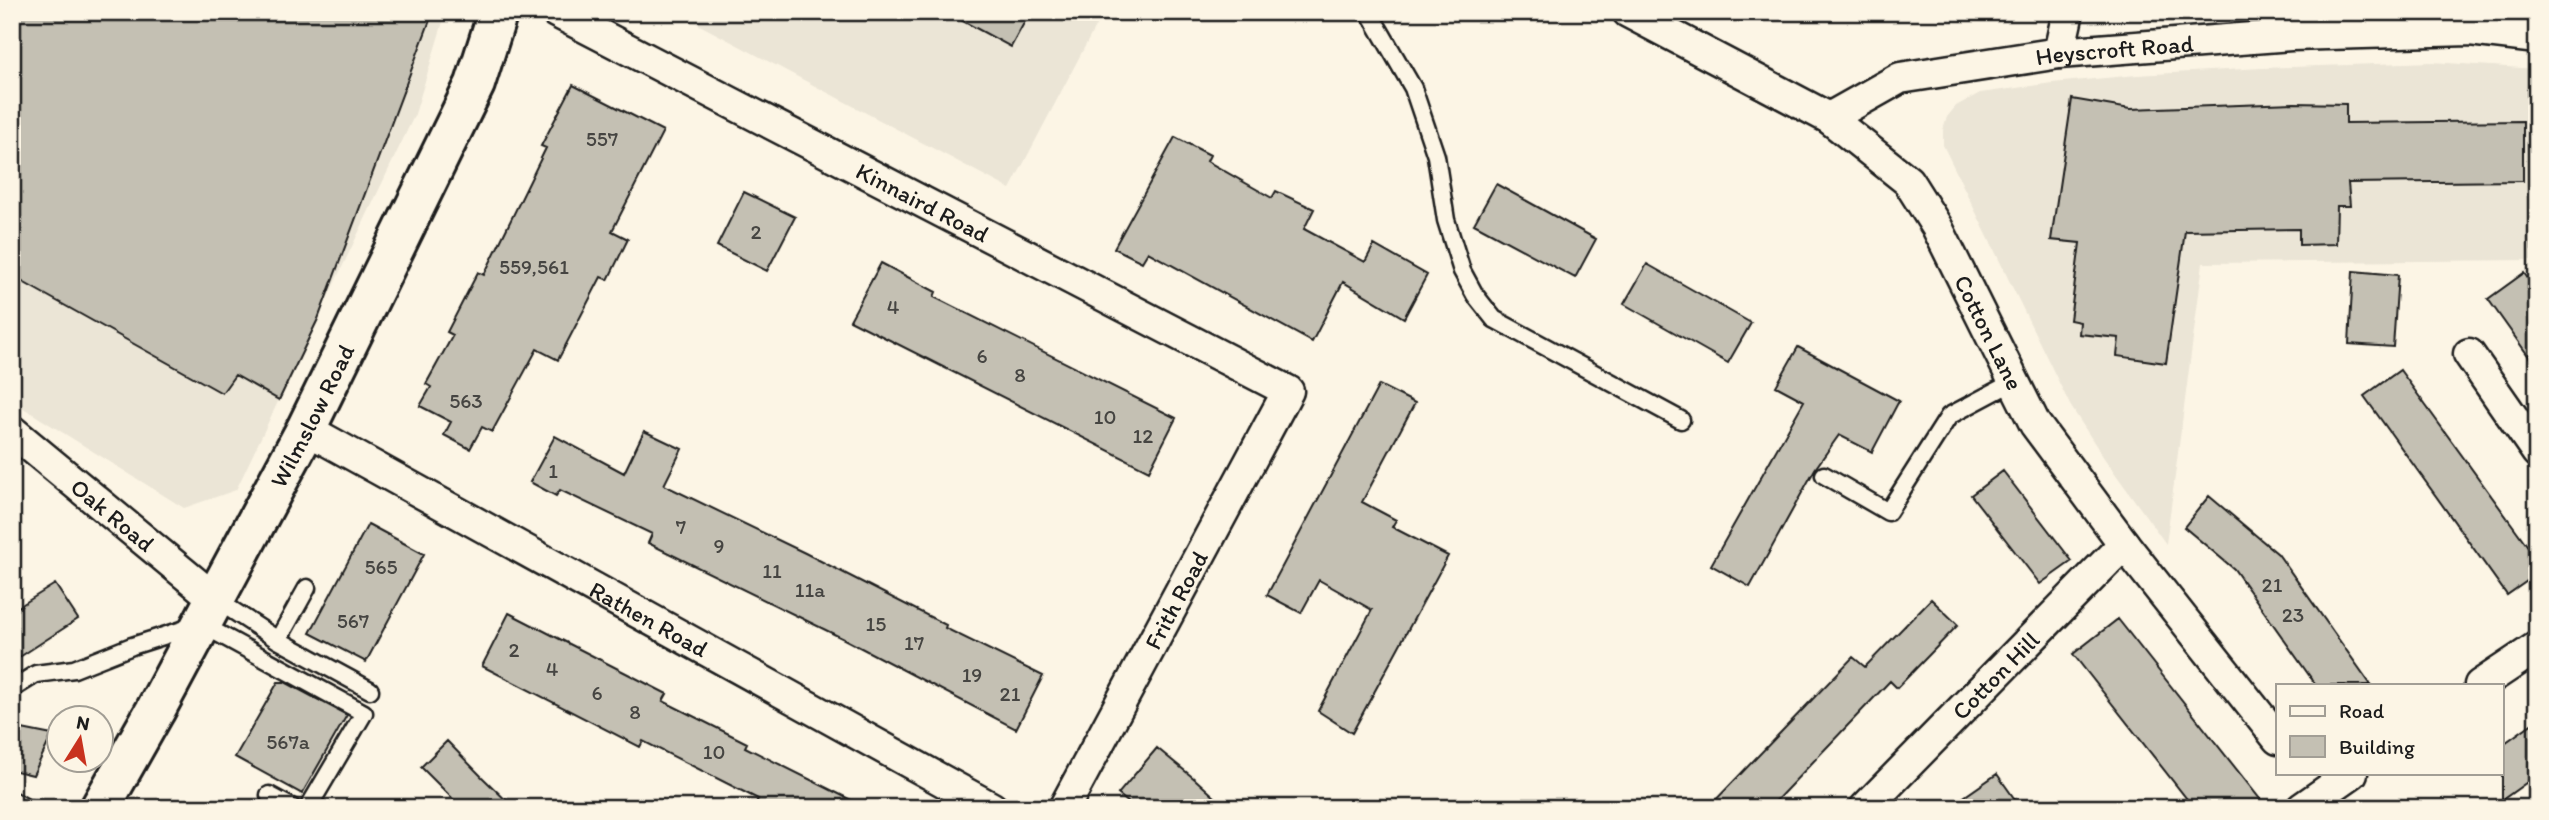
<svg xmlns="http://www.w3.org/2000/svg" width="2549" height="820" font-family="Itim,sans-serif">
<rect width="100%" height="100%" fill="#fcf5e5"/>
<filter id="ink" filterUnits="userSpaceOnUse"><feTurbulence type="fractalNoise" baseFrequency=".0143" numOctaves="2"/><feDisplacementMap in="SourceGraphic" scale="14" xChannelSelector="R" yChannelSelector="G"/><feConvolveMatrix kernelMatrix="1 2 1 2 8 2 1 2 1" color-interpolation-filters="sRGB"/></filter>
<g filter="url(#ink)">
<path fill="#ebe5d6" d="M12 12H446L415 114 236 490 184 508 12 401Z
M675 12H1103L1010 189Z
M2432 62 2537 69V260L2203 263 2166 544 2104 458 2070 405 1943 145V130L1947 117 1956 106 1980 93 2052 83 2137 75 2262 68Z"/>
<path fill="#dbd5c8" stroke="#7c7872" stroke-width="2" d="M2527 90H2537V250H2532Z"/>
<path fill="#c4c0b3" stroke="#1c1c1c" stroke-width="2" d="M12 12H433L318 319 279 400 235 375 222 393 12 276Z
M946 12H1030L1011 47Z
M573 85 663 131 612 231 628 239 608 280 601 277 558 360 537 349 492 432 482 427 470 449 444 435 451 422 420 406 431 387 426 384 453 335 447 332 478 272 484 275 546 148 541 146Z
M2072 99 2130 109 2294 103 2346 104V123L2523 121V181L2348 183 2350 206H2337L2336 244 2299 245V229L2185 231 2166 363 2117 356 2119 338 2079 334 2080 322 2070 320 2080 243 2051 240Z
M1175 137 1210 155 1207 161 1272 198 1276 191 1314 209 1304 229 1365 262 1374 245 1427 275 1404 318 1343 282 1312 342 1148 252 1142 262 1114 248Z
M1496 184 1596 239 1575 278 1474 224Z
M744 192 795 217 767 271 717 246Z
M881 263 936 292 934 297 1176 418 1149 471 850 320Z
M1647 264 1751 323 1728 363 1624 304Z
M2353 271 2398 275 2393 347 2349 344Z
M2524 273 2537 291V368L2488 299Z
M1798 347 1899 401 1872 452 1839 435 1815 469 1750 587 1711 565 1804 401 1776 386Z
M2400 370 2537 559V574L2507 595 2364 396Z
M1379 385 1415 403 1362 502 1396 520 1392 527 1448 556 1352 733 1318 711 1372 610 1319 580 1301 613 1267 595Z
M644 431 682 449 664 485 805 553 946 625 945 628 1043 676 1016 729 844 639 648 543 652 534 560 490 556 496 530 482 555 436 624 473Z
M2003 471 2072 561 2040 584 1971 495Z
M2209 496 2278 554 2371 685H2316L2234 569 2184 527Z
M368 524 424 554 366 662 310 633Z
M55 584 78 619 12 662V611Z
M1931 599 1958 625 1897 688 1890 681 1769 808H1708L1853 657 1865 667Z
M509 613 667 694 663 701 747 743 745 747 867 808H753L758 799 643 741 640 747 482 666Z
M2118 619 2267 808H2194L2073 654Z
M278 682H285L347 715 302 794 235 757Z
M2537 720V775L2502 800V745Z
M12 727 52 735 33 775 12 770Z
M447 741 482 777 514 808H462L421 767Z
M1157 748 1196 780 1227 808H1135L1118 794Z
M1997 774 2021 808H1948Z"/>
<g fill="none" stroke-linecap="round" stroke-linejoin="round">
<g stroke="#1c1c1c" stroke-width="21">
<path id="service" d="M1369 12 1413 88 1436 156 1446 220 1462 271 1475 295 1494 319 1681 420
M1824 475 1888 512 1949 416 2013 382
M215 599 278 640 370 690
M278 640 307 588
M12 689 36 674 74 669 132 646 201 624 364 713 308 808
M269 795 293 808
M12 800 26 808"/>
</g>
<g stroke="#1c1c1c" stroke-width="35">
<g id="minor">
<path id="s1" d="M556 12 1288 391 1064 808"/>
<path id="s2" d="M1628 12 1829 118 1908 181 1937 227 2035 424 2124 544 2278 739"/>
<path d="M2059 53 2068 12"/>
<path id="s3" d="M1829 118 1900 78 2059 53 2291 35 2470 30 2537 38"/>
<path d="M2469 354 2537 452"/>
<path id="s4" d="M306 429 992 808"/>
<path id="s5" d="M12 431 215 599"/>
<path d="M2480 685 2537 647"/>
<path id="s6" d="M1865 808 2124 544"/>
<path d="M2302 808 2352 773"/>
</g>
</g>
<g stroke="#1c1c1c" stroke-width="44">
<g id="secondary">
<path id="s7" d="M100 808 155 711 306 429 475 84 498 12"/>
</g>
</g>
<use href="#service" stroke="#fcf5e5" stroke-width="16"/>
<use href="#minor" stroke="#fcf5e5" stroke-width="30"/>
<use href="#secondary" stroke="#fcf5e5" stroke-width="38"/>
</g>
</g>
<g text-anchor="middle" dominant-baseline="central" stroke-width="5" stroke-linejoin="round" paint-order="stroke">
<g font-size="21" fill="#464542">
<text x="602" y="138">557</text>
<text x="756" y="231">2</text>
<text x="534" y="266">559,561</text>
<text x="893" y="306">4</text>
<text x="982" y="355">6</text>
<text x="1020" y="374">8</text>
<text x="466" y="400">563</text>
<text x="1105" y="416">10</text>
<text x="1143" y="435">12</text>
<text x="553" y="470">1</text>
<text x="681" y="526">7</text>
<text x="719" y="545">9</text>
<text x="381" y="566">565</text>
<text x="772" y="570">11</text>
<text x="2272" y="584">21</text>
<text x="810" y="589">11a</text>
<text x="2293" y="614">23</text>
<text x="353" y="620">567</text>
<text x="876" y="623">15</text>
<text x="914" y="642">17</text>
<text x="514" y="649">2</text>
<text x="552" y="668">4</text>
<text x="972" y="674">19</text>
<text x="597" y="692">6</text>
<text x="1010" y="693">21</text>
<text x="635" y="711">8</text>
<text x="288" y="741">567a</text>
<text x="714" y="751">10</text>
</g>
<g font-size="24" fill="#1c1c1c" stroke="#fcf5e5">
<text stroke="none"><textPath href="#s3" startOffset="298">Heyscroft Road</textPath></text>
<text stroke="none"><textPath href="#s1" startOffset="413">Kinnaird Road</textPath></text>
<text stroke="none"><textPath href="#s2" startOffset="500">Cotton Lane</textPath></text>
<text stroke="none"><textPath href="#s7" startOffset="446">Wilmslow Road</textPath></text>
<text stroke="none"><textPath href="#s5" startOffset="131">Oak Road</textPath></text>
<text transform="translate(1176 600) rotate(-62)">Frith Road</text>
<text stroke="none"><textPath href="#s4" startOffset="392">Rathen Road</textPath></text>
<text stroke="none"><textPath href="#s6" startOffset="186">Cotton Hill</textPath></text>
</g>
</g>
<rect width="2549" height="820" fill="none" stroke="#fcf5e5" stroke-width="42"/>
<rect x="21" y="21" width="2507" height="778" fill="none" stroke="#1c1c1c" stroke-width="2.5" filter="url(#ink)"/>
<rect x="2276" y="684" width="228" height="91" fill="#fcf5e5" stroke="#a29e95" stroke-width="2"/>
<rect x="2290" y="706" width="35" height="10" fill="#fcf5e5" stroke="#a29e95" stroke-width="2"/>
<text x="2339" y="718" font-size="21" fill="#1c1c1c">Road</text>
<rect x="2290" y="736" width="35" height="21" fill="#c4c0b3" stroke="#a29e95" stroke-width="2"/>
<text x="2339" y="754" font-size="21" fill="#1c1c1c">Building</text>
<g transform="translate(80 739) rotate(11)"><circle r="33" fill="#fcf5e5" stroke="#a29e95" stroke-width="2"/>
<path d="M0-5L12 26L0 18L-12 26Z" fill="#c8321e"/>
<text y="-10" font-size="19" font-weight="bold" text-anchor="middle" fill="#1c1c1c">N</text>
</g>
</svg>
